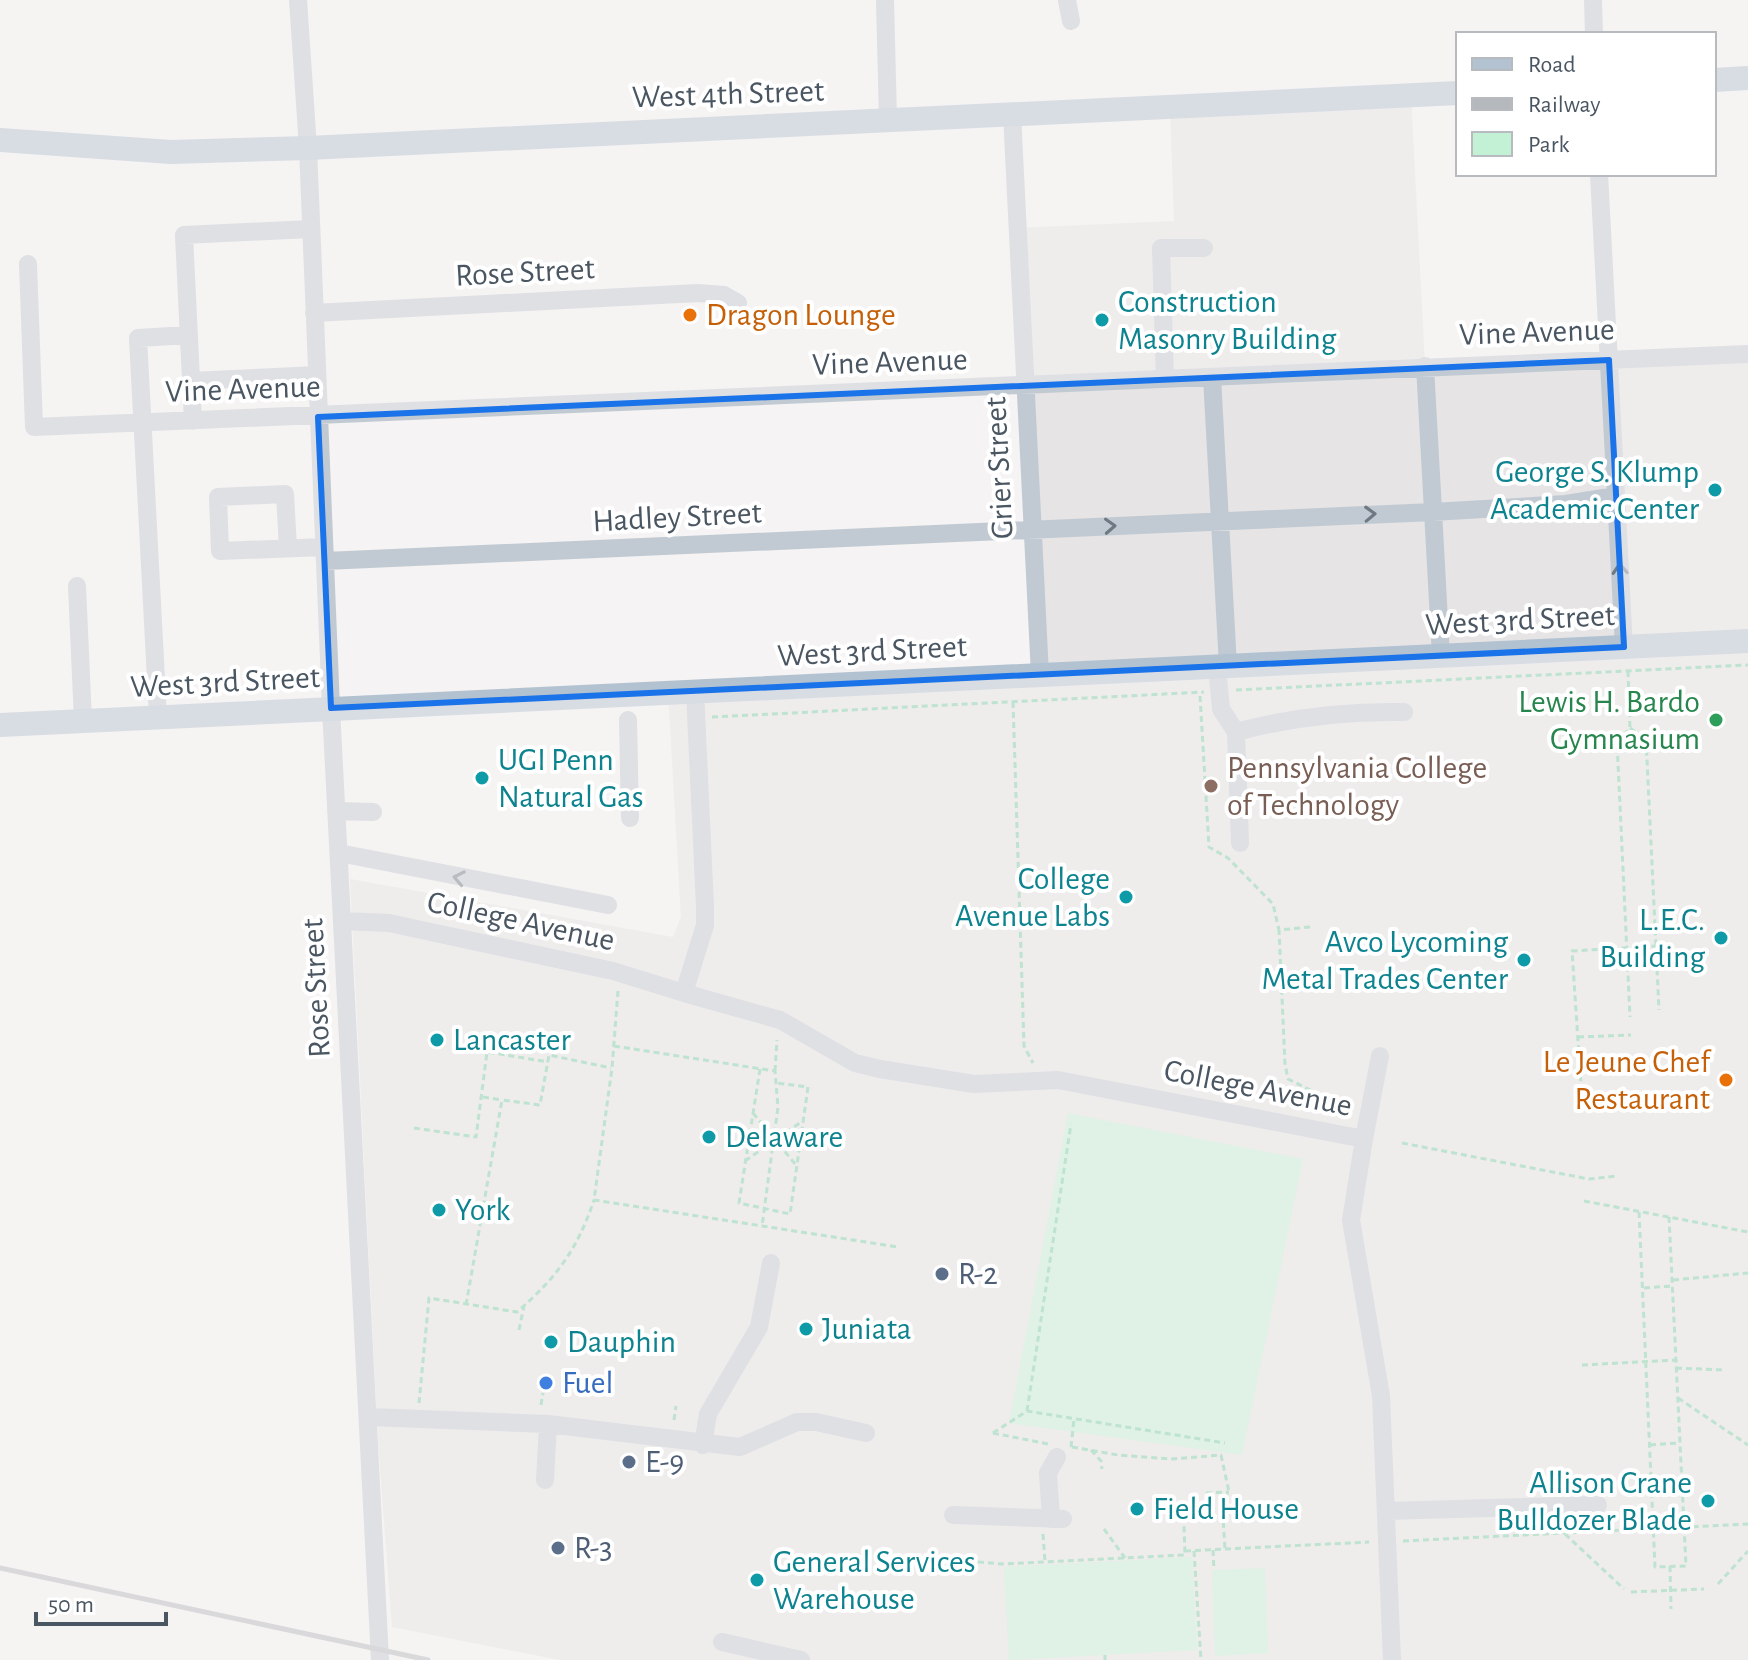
<svg xmlns="http://www.w3.org/2000/svg" width="1748" height="1660" font-family="'Alegreya Sans',sans-serif">
<rect width="100%" height="100%" fill="#f5f3f3"/>
<path fill="#e6e4e5" d="M1411 95 1425 366 1748 354V1660H560L392 1627 378 1442 350 879 673 937 681 917 668 692 1039 675 1017 228 1174 221 1170 106Z"/>
<path fill="#c3f1d5" d="M1068 1113 1303 1159 1242 1455 1009 1423Z
M1192 1557 1197 1650 1009 1660 1004 1567Z
M1265 1568 1268 1653 1215 1656 1212 1570Z"/>
<g fill="none" stroke-linecap="round" stroke-linejoin="round">
<path stroke="#7ad0a6" stroke-width="3" stroke-dasharray="6 4" stroke-linecap="butt" d="M1628 671 1630 728 1617 742 1630 1017
M1236 690 1748 665
M1200 696 1209 847 1228 858 1273 904 1279 930
M1013 702 1024 1046 1033 1063
M712 717 1204 692
M1630 728 1646 739 1659 1010
M1310 927 1279 930 1285 1064 1288 1079 1332 1101 1338 1118
M618 991 612 1068 594 1200 898 1247
M1578 1037 1631 1035
M614 1046 775 1071 778 1107 762 1226
M760 1069 739 1203 790 1214 808 1087 776 1083
M775 1071 777 1040
M483 1097 502 1100
M1633 1098 1582 1100 1572 951 1656 946
M753 1113 796 1165
M414 1128 476 1137 487 1052 548 1062
M1402 1143 1589 1179 1617 1176
M745 1161 804 1120
M1584 1201 1748 1232
M1639 1212 1655 1567 1686 1566 1669 1217
M1673 1280 1748 1273
M1644 1288 1672 1286
M466 1305 502 1100 540 1105 549 1055 611 1068
M519 1330 524 1306
M1582 1365 1676 1360
M1676 1368 1725 1370
M1678 1398 1748 1445
M419 1403 429 1298 517 1312C557 1277 577 1250 594 1200
M541 1405 543 1393
M1027 1411 1071 1124
M674 1420 676 1406
M993 1433 1048 1444
M993 1433 1027 1411 1225 1443
M1650 1445 1678 1443
M1071 1447 1074 1419
M1072 1447 1118 1455 1172 1459 1221 1455 1229 1492 1222 1502 1225 1549
M1091 1450 1101 1461 1102 1469
M1206 1493 1229 1492
M1104 1529 1125 1558
M1043 1534 1045 1562
M1565 1534 1624 1589
M1403 1541 1748 1524
M1213 1550 1214 1570
M1185 1551 1369 1542
M1194 1551 1201 1660
M968 1561 1002 1564 1185 1555 1184 1525
M1670 1566 1671 1609
M1718 1584 1748 1551
M1631 1592 1704 1589
M1105 1655V1660"/>
<path stroke="#c1cad2" stroke-width="18" d="M298 0 308 148 331 708 380 1660
M885 0 888 120
M1067 0 1071 21
M1593 0 1594 34
M1012 114 1040 675
M1599 174 1624 647
M28 264 34 427 1748 354
M314 313 698 293 724 295 738 303
M1425 366 1441 656
M1212 377 1228 666
M1165 379 1161 248H1204
M191 381 317 375
M193 421 184 235 310 229
M288 548 285 494 218 497 220 551 324 547
M325 561 1433 512 1566 504 1616 496
M77 586 83 721
M1217 667 1221 709 1236 732 1240 843
M695 691 705 907V925L684 993 780 1020 855 1063 880 1069 974 1084 1058 1080 1364 1139 1351 1220 1381 1396 1392 1660
M158 717 138 338 189 335
M628 720 630 818
M1236 732C1292 717 1345 711 1404 712
M336 811 373 812
M339 853 608 905
M342 921 389 923 613 971 684 993
M1364 1139 1380 1056
M369 1417 548 1424 740 1447 797 1422H816L866 1433
M703 1445 708 1414 759 1327 771 1263
M545 1480 548 1424
M1386 1511 1598 1505
M953 1515 1063 1519
M1051 1519 1048 1473 1057 1457
M722 1642 801 1660"/>
<path stroke="#b3c2d1" stroke-width="24" d="M1714 80 1748 78
M0 140 171 152 308 148 1458 93
M0 725 1748 641"/>
<path stroke="#b5b8bd" stroke-width="5" d="M0 1568 428 1660"/>
</g>
<defs><path id="oneway-chevron" d="M-2-3.5L2.5 0L-2 3.5" fill="none" stroke-width="1.6" stroke-linecap="round" stroke-linejoin="round" transform="scale(2)"/></defs>
<g stroke="#6e7983">
<use href="#oneway-chevron" transform="translate(1370 514) rotate(-2)"/>
<use href="#oneway-chevron" transform="translate(1110 526) rotate(-3)"/>
<use href="#oneway-chevron" transform="translate(1620 569) rotate(-93)"/>
<use href="#oneway-chevron" transform="translate(459 878) rotate(-169)"/>
</g>
<path d="M0 0H1748V1660H0ZM1609 360 1624 647 331 708 318 417Z" fill="#f5f3f3" fill-opacity=".55" fill-rule="evenodd"/>
<path fill="none" stroke="#1a73e8" stroke-width="6" stroke-linejoin="round" d="M1609 360 1624 647 331 708 318 417Z"/>
<g fill="#e8710a" stroke="#fff" stroke-width="3">
<circle cx="690" cy="315" r="8"/>
<circle cx="1726" cy="1080" r="8"/>
</g>
<g fill="#0f9aa8" stroke="#fff" stroke-width="3">
<circle cx="1102" cy="320" r="8"/>
<circle cx="1715" cy="490" r="8"/>
<circle cx="482" cy="778" r="8"/>
<circle cx="1126" cy="897" r="8"/>
<circle cx="1721" cy="938" r="8"/>
<circle cx="1524" cy="960" r="8"/>
<circle cx="437" cy="1040" r="8"/>
<circle cx="709" cy="1137" r="8"/>
<circle cx="439" cy="1210" r="8"/>
<circle cx="806" cy="1329" r="8"/>
<circle cx="551" cy="1342" r="8"/>
<circle cx="1708" cy="1501" r="8"/>
<circle cx="1137" cy="1509" r="8"/>
<circle cx="757" cy="1580" r="8"/>
</g>
<circle fill="#2e9e5b" stroke="#fff" stroke-width="3" cx="1716" cy="720" r="8"/>
<circle fill="#8d6e63" stroke="#fff" stroke-width="3" cx="1211" cy="786" r="8"/>
<g fill="#5c6f8a" stroke="#fff" stroke-width="3">
<circle cx="942" cy="1274" r="8"/>
<circle cx="629" cy="1462" r="8"/>
<circle cx="558" cy="1548" r="8"/>
</g>
<circle fill="#3f7fe0" stroke="#fff" stroke-width="3" cx="546" cy="1383" r="8"/>
<g text-anchor="middle" dominant-baseline="central" stroke-width="8" stroke-linejoin="round" paint-order="stroke">
<g font-size="32" fill="#4a5661" stroke="#fff">
<text transform="translate(728 94) rotate(-2)">West 4th Street</text>
<text transform="translate(525 272) rotate(-3)">Rose Street</text>
<text transform="translate(1537 332) rotate(-2)">Vine Avenue</text>
<text transform="translate(890 362) rotate(-2)">Vine Avenue</text>
<text transform="translate(243 389) rotate(-2)">Vine Avenue</text>
<text transform="translate(999 468) rotate(-93)">Grier Street</text>
<text transform="translate(677 517) rotate(-3)">Hadley Street</text>
<text transform="translate(1520 620) rotate(-3)">West 3rd Street</text>
<text transform="translate(872 651) rotate(-3)">West 3rd Street</text>
<text transform="translate(225 682) rotate(-3)">West 3rd Street</text>
<text transform="translate(521 921) rotate(12)">College Avenue</text>
<text transform="translate(316 988) rotate(-93)">Rose Street</text>
<text transform="translate(1258 1088) rotate(11)">College Avenue</text>
</g>
<g font-size="32" fill="#0d838f" stroke="#fff" text-anchor="start">
<text x="1118" y="302">Construction<tspan x="1118" dy="37">Masonry Building</tspan></text>
<text x="1699" y="472" text-anchor="end">George S. Klump<tspan x="1699" dy="37">Academic Center</tspan></text>
<text x="498" y="760">UGI Penn<tspan x="498" dy="37">Natural Gas</tspan></text>
<text x="1110" y="879" text-anchor="end">College<tspan x="1110" dy="37">Avenue Labs</tspan></text>
<text x="1705" y="920" text-anchor="end">L.E.C.<tspan x="1705" dy="37">Building</tspan></text>
<text x="1508" y="942" text-anchor="end">Avco Lycoming<tspan x="1508" dy="37">Metal Trades Center</tspan></text>
<text x="453" y="1040">Lancaster</text>
<text x="725" y="1137">Delaware</text>
<text x="455" y="1210">York</text>
<text x="822" y="1329">Juniata</text>
<text x="567" y="1342">Dauphin</text>
<text x="1692" y="1483" text-anchor="end">Allison Crane<tspan x="1692" dy="37">Bulldozer Blade</tspan></text>
<text x="1153" y="1509">Field House</text>
<text x="773" y="1562">General Services<tspan x="773" dy="37">Warehouse</tspan></text>
</g>
<g font-size="32" fill="#c56008" stroke="#fff" text-anchor="start">
<text x="706" y="315">Dragon Lounge</text>
<text x="1710" y="1062" text-anchor="end">Le Jeune Chef<tspan x="1710" dy="37">Restaurant</tspan></text>
</g>
<g font-size="32" fill="#27864d" stroke="#fff" text-anchor="end">
<text x="1700" y="702">Lewis H. Bardo<tspan x="1700" dy="37">Gymnasium</tspan></text>
</g>
<g font-size="32" fill="#785e54" stroke="#fff" text-anchor="start">
<text x="1227" y="768">Pennsylvania College<tspan x="1227" dy="37">of Technology</tspan></text>
</g>
<g font-size="32" fill="#4e5e75" stroke="#fff" text-anchor="start">
<text x="958" y="1274">R-2</text>
<text x="645" y="1462">E-9</text>
<text x="574" y="1548">R-3</text>
</g>
<g font-size="32" fill="#366cbe" stroke="#fff" text-anchor="start">
<text x="562" y="1383">Fuel</text>
</g>
</g>
<rect x="1456" y="32" width="260" height="144" fill="#ffffff" stroke="#b7bbc0" stroke-width="2"/>
<rect x="1472" y="58" width="40" height="12" fill="#b3c2d1" stroke="#b7bbc0" stroke-width="2"/>
<text x="1528" y="72" font-size="24" fill="#4a5661">Road</text>
<rect x="1472" y="98" width="40" height="12" fill="#b5b8bd" stroke="#b7bbc0" stroke-width="2"/>
<text x="1528" y="112" font-size="24" fill="#4a5661">Railway</text>
<rect x="1472" y="132" width="40" height="24" fill="#c3f1d5" stroke="#b7bbc0" stroke-width="2"/>
<text x="1528" y="152" font-size="24" fill="#4a5661">Park</text>
<path d="M36 1612v12h130v-12" fill="none" stroke="#4a5661" stroke-width="4"/>
<text x="48" y="1612" font-size="24" fill="#4a5661" stroke="#ffffff" stroke-width="6" paint-order="stroke">50 m</text>
</svg>
